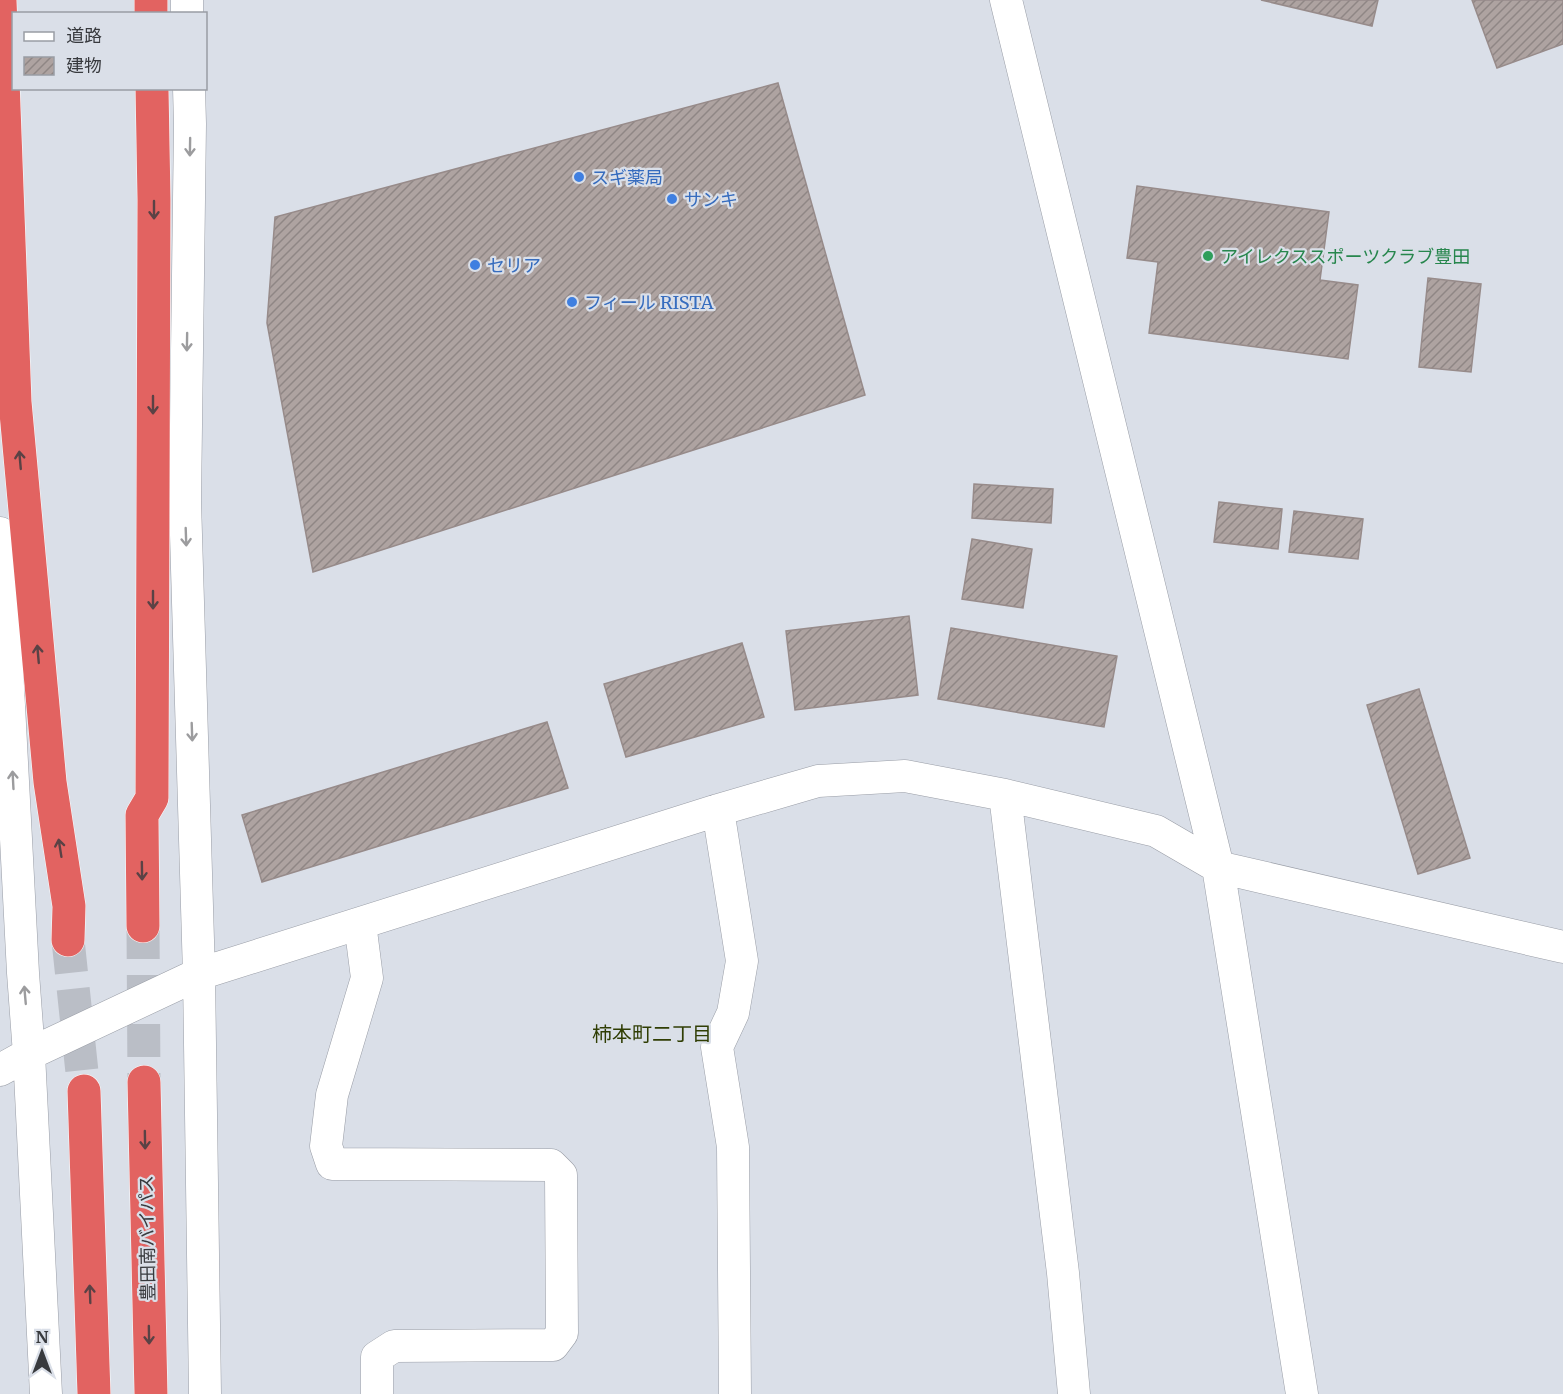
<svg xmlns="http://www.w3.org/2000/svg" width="1563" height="1394" font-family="Merriweather,'Noto Sans JP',serif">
<defs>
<pattern id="building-hatch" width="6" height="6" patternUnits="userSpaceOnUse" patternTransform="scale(1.5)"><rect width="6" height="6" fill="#aea3a1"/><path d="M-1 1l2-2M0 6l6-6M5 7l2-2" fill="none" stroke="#8f8685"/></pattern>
</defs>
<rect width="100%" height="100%" fill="#dadfe8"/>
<path fill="url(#building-hatch)" stroke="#978b8a" stroke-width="1.5" d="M1261 0H1378L1372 26Z
M1472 0H1563V44L1497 68Z
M778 83 865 395 313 572 267 323 275 217Z
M1137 186 1329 212 1320 280 1358 285 1348 359 1149 333 1158 262 1127 258Z
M1428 278 1481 284 1471 372 1419 367Z
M974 484 1053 489 1051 523 972 518Z
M1219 502 1282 509 1278 549 1214 542Z
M1294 511 1363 519 1358 559 1289 552Z
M972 539 1032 549 1023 608 962 599Z
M909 616 918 695 795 710 786 631Z
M951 628 1117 656 1104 727 938 699Z
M742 643 764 717 626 757 604 684Z
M1419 689 1470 858 1418 874 1367 705Z
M547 722 568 788 262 882 242 815Z"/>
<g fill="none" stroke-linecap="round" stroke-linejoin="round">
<path stroke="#babec6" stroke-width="33" stroke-dasharray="33 16" stroke-linecap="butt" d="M143 926 144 1082
M68 940 84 1091"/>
<g stroke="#999da6" stroke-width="33">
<path id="minor" d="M187 0V14
M1006 0 1218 867 1302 1394
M189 88 190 124 185 501 199 974 205 1394
M0 533 23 973 29 1054 46 1394
M1005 795 1063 1273 1074 1394
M718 810 742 961 733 1013 717 1047 733 1147 735 1394
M360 923 367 978 332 1095 326 1146 332 1164 551 1165 561 1175 562 1333 553 1345 394 1346 377 1357V1394
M0 1070 29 1054 199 974 718 810 818 781 905 776 1005 795 1156 831 1218 867 1563 947"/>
</g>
<g stroke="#fff" stroke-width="34">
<path id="highway" d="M0 0 15 402 50 782 69 906 68 940
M151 0V14
M143 926 142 815 152 798 154 200 152 88
M144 1082 151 1394
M84 1091 94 1394"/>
</g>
<use href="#minor" stroke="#fff" stroke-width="32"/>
<use href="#highway" stroke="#e26361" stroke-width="33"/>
</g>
<defs><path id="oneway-shaft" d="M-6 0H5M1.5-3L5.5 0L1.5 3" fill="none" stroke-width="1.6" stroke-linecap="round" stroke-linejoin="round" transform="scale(1.5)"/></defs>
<g stroke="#9c9c9e">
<use href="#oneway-shaft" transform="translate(190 147) rotate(91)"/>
<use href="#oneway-shaft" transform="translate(187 342) rotate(91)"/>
<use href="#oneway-shaft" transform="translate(186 537) rotate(88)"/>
<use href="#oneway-shaft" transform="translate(192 732) rotate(88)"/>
<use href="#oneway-shaft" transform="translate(13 780) rotate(-93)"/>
<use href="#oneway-shaft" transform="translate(25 995) rotate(-95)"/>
</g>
<g stroke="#5a4245">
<use href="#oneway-shaft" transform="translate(154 210) rotate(90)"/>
<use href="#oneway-shaft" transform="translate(153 405) rotate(90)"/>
<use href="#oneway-shaft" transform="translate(20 460) rotate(-95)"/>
<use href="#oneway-shaft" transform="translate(153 600) rotate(90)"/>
<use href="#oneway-shaft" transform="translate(38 654) rotate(-95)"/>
<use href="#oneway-shaft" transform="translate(60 848) rotate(-99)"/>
<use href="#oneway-shaft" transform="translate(142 871) rotate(89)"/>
<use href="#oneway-shaft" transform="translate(145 1140) rotate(89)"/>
<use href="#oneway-shaft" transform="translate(90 1294) rotate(-92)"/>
<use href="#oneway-shaft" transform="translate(149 1335) rotate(89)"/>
</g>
<g fill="#3f7fe0" stroke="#dadfe8" stroke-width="2">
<circle cx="579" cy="177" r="6"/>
<circle cx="672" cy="199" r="6"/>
<circle cx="475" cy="265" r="6"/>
<circle cx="572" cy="302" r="6"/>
</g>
<circle fill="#2e9e5b" stroke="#dadfe8" stroke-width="2" cx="1208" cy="256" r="6"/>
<g text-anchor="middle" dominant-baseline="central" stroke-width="4.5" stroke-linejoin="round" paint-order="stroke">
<g font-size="18" fill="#366cbe" stroke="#dadfe8" text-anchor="start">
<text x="591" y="177">スギ薬局</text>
<text x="684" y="199">サンキ</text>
<text x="487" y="265">セリア</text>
<text x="584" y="302">フィール RISTA</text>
</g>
<g font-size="18" fill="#27864d" stroke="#dadfe8" text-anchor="start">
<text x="1220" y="256">アイレクススポーツクラブ豊田</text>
</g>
<g font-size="18" fill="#383a3e" stroke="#dadfe8">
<text transform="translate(147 1238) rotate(-91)">豊田南バイパス</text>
</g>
<g font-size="20" fill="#303e04" stroke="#dadfe8">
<text x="652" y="1033">柿本町二丁目</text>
</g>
</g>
<rect x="12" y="12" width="195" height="78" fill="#dadfe8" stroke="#999da4" stroke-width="1.5"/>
<rect x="24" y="32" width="30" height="9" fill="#ffffff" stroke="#999da4" stroke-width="1.5"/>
<text x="66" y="42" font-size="18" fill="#383a3e">道路</text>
<rect x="24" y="57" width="30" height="18" fill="url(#building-hatch)" stroke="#999da4" stroke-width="1.5"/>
<text x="66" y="72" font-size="18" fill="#383a3e">建物</text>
<g transform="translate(42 1352)" stroke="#dadfe8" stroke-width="4.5" paint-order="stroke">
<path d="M0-4.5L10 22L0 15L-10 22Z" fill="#383a3e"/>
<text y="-9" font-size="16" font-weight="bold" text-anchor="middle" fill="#383a3e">N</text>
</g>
</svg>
